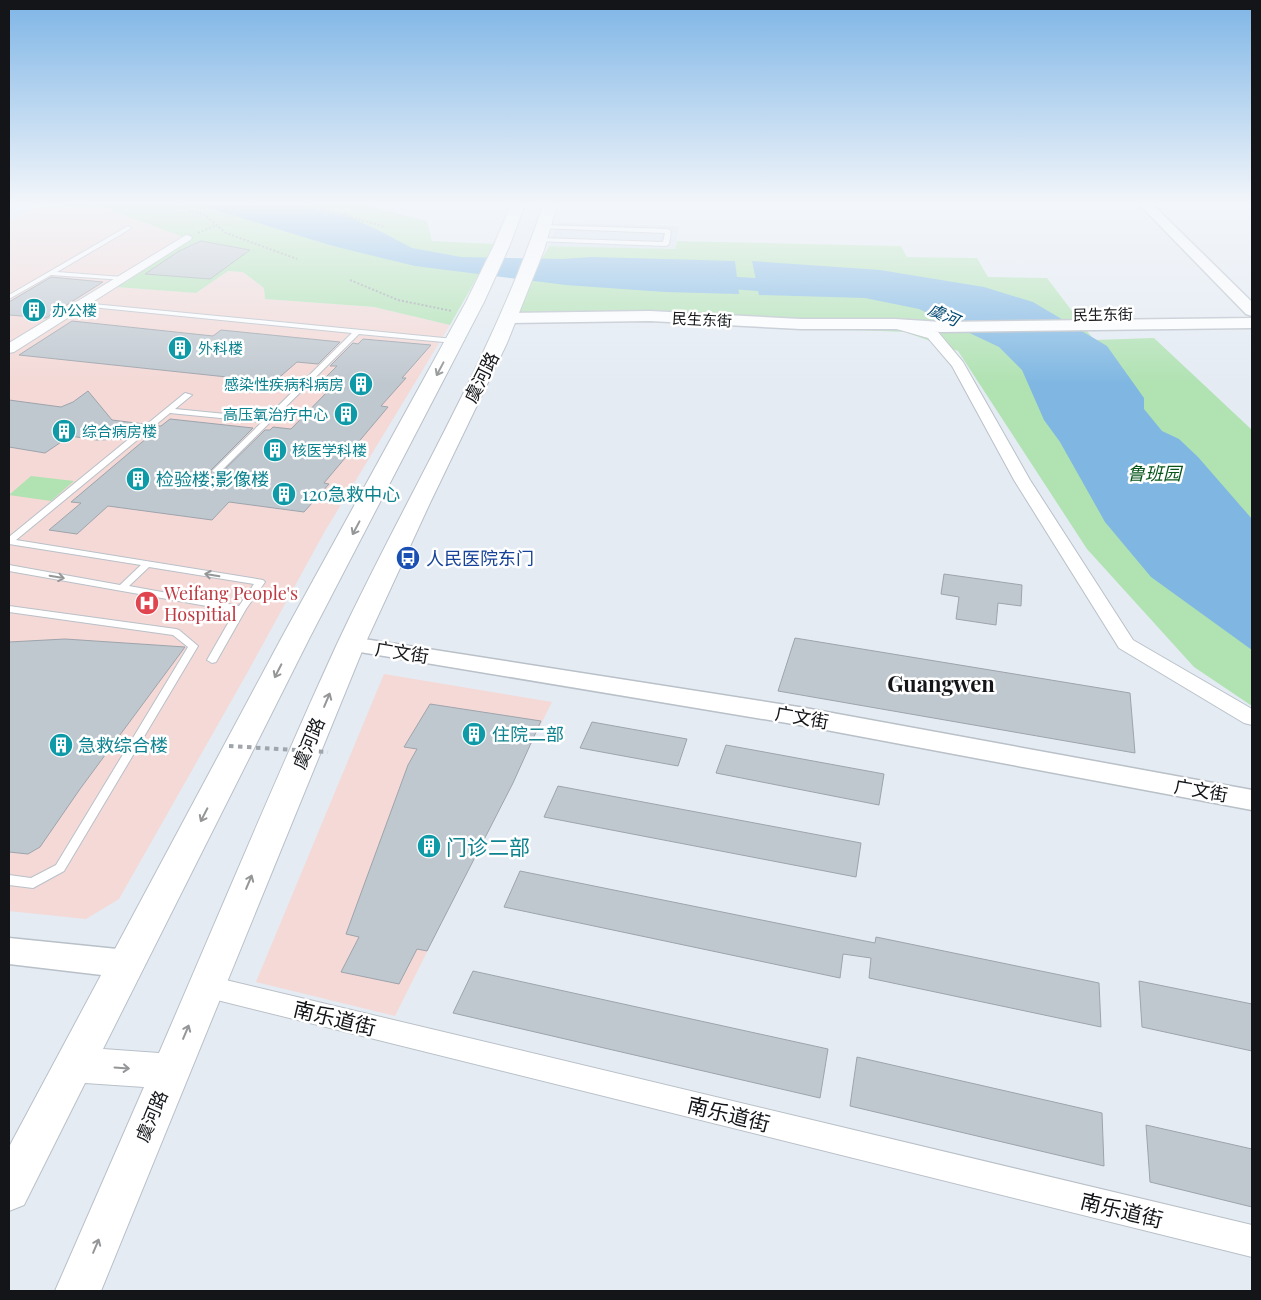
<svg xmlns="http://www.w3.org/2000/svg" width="1261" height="1300" font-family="'Playfair Display','Noto Sans SC',serif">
<rect width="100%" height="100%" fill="#e4ebf3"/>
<path fill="#d3e0ee" d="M558 223 679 226 675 249 549 246Z"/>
<path fill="#f4d9d6" d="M44 204 106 208 191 240 118 287 196 293 228 271 243 272 264 288 265 299 374 307 450 325 325 531 246 675 119 899 86 919 9 911V221Z
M384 674 552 702 395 1016 256 982Z"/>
<path fill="#b0e2b2" d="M40 202H354L427 221 432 241 496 244 450 325 374 307 265 299 264 288 243 272 228 271 196 293 117 287 191 240 106 208 44 204Z
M677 241 901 246 907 257 977 258 988 277 1047 278 1094 340 1154 338 1252 430V706L1194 667 1087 549 958 351 905 332 509 316 549 246 675 249Z
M31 476 74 481 51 501 9 495Z"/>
<path fill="#7fb7e2" d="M190 202H285L347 216 376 229 412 248 461 257 562 259 592 257 735 261 739 294 665 292 566 285 415 266 333 246Z
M752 261 880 270 984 287 1033 302 1107 346 1144 398V409L1162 431 1179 439 1198 457 1252 519V650L1151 577 1105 522 1060 442 1044 420 1022 370 999 347 919 309 865 298 759 295Z"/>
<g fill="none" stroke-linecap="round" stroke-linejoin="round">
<path fill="#7fb7e2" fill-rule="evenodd" d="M688 274 807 281 815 283 818 288 815 293 807 295 680 285 677 280 680 275Z"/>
</g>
<path fill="#c0c8cf" stroke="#9da4ac" d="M201 241 250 250 210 279 145 274 179 251Z
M51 277 103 282 46 318 9 315V302Z
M72 321 213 336 221 330 340 342 318 364 297 362 274 382 19 355Z
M363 339 431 345 402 378H406L381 406 388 407 324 483 329 484 304 512 229 502 212 520 108 506 77 534 49 530 81 503 71 502 148 437 143 438 157 426H161L170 419 253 428 211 470V473L215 475 220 474 265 430H270L273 427 291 429 329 390 314 389 337 366H330L353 343 358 344Z
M88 391 112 420 144 424 126 439 97 440 70 436 45 453 9 447V400L61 407 73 402Z
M944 574 1022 585 1021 606 998 603 996 625 956 619 959 597 941 594Z
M795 638 1130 693 1135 753 778 691Z
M65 639 185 647 80 789 40 847 28 854 9 852V642Z
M430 704 541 721 513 783 427 951 417 949 399 984 341 972 359 937 346 934 408 765 417 749 404 747Z
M592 722 687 739 678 766 580 748Z
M726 745 884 774 879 805 716 773Z
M558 786 861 843 856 877 544 817Z
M520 871 875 943 876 937 1099 983 1101 1027 869 978 871 958 843 954 840 978 504 907Z
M473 971 828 1049 820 1098 453 1013Z
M1139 981 1252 1004V1051L1142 1027Z
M857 1057 1102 1113 1104 1166 850 1106Z
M1146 1125 1252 1149V1207L1150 1182Z"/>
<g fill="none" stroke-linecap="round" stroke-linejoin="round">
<g stroke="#b9c0c8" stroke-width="2">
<path id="service" d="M543 225 668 229 671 231 669 244 666 246 537 241V239L539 238 663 242 665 233 541 228V226Z
M128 226 131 228 130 229 57 272 122 277 124 278V280L51 275 9 299V295Z
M93 304 454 339 457 341 454 343 359 334 219 473H216L212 471 262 422 170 413 16 540 263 580 265 582 246 609 216 662 212 663 207 660 235 611 9 571V565L120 585 141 565 9 544V537L185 393 192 395 175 409 266 418 352 333 91 307V305ZM149 567 254 584 239 606 129 586Z
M9 606 176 629 179 630 198 646 64 871 33 888 9 885V875L31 878 56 865 188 647 173 635 9 612Z"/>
</g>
<g stroke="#b9c0c8" stroke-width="2">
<path id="minor" d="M186 235 190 236 192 238 190 240 14 352 9 353V343Z
M895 320 938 332 963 362 1030 480 1133 640 1252 709V725L1244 723 1119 648 1014 480 952 366 928 338 890 327 889 324 890 321Z
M205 975 1252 1225V1257L205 997 195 994 191 986 195 978Z"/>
</g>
<g stroke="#b9c0c8" stroke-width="3">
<path id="tertiary" d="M1137 202H1150L1252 302V316L1246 314Z
M650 311 801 319H895L941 322 1252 318V328L941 332 895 329H801L650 321 509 323 503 321 501 318 503 315 509 313Z
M351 637 805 708 1252 790V810L805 726 342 649 339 644 342 639Z
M9 938 127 950 139 954 144 964 139 974 127 978 9 964Z"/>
</g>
<g stroke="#b9c0c8" stroke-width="2">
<path id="primary" d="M512 202H526L509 247 484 302 310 637 103 1049 159 1053C218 917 275 779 337 644 406 496 493 357 544 202H558L544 250 507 343 430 503 365 644 101 1291H55L144 1087 85 1083 24 1205 9 1211V1147L282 637 466 302 493 247Z"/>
</g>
<path stroke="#9fa5ab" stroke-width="2" stroke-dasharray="2 2" stroke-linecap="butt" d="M161 202 205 215 226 233 297 259
M301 202 385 227
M198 233 216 225
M350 280 398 300 452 311"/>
<use href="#service" fill="#fff" fill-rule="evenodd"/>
<use href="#minor" fill="#fff" fill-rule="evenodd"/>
<use href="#tertiary" fill="#fff" fill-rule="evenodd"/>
<use href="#primary" fill="#fff" fill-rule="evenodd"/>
<path stroke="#9fa5ab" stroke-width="4" stroke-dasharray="4.5 4.5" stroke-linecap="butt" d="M229 746 328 752"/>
</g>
<defs><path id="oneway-shaft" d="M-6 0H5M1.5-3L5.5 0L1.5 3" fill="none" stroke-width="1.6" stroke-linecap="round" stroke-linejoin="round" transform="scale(1.25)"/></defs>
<g stroke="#959697">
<use href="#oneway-shaft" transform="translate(440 369) rotate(118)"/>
<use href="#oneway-shaft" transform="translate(356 528) rotate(118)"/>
<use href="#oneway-shaft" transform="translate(212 575) rotate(-171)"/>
<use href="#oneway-shaft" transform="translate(57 577) rotate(10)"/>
<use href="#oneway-shaft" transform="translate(278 671) rotate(117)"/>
<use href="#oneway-shaft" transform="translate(327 700) rotate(-67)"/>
<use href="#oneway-shaft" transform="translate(204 815) rotate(117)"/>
<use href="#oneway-shaft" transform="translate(249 882) rotate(-67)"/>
<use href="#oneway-shaft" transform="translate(186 1032) rotate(-67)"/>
<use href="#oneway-shaft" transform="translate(122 1068) rotate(4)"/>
<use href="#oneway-shaft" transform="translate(96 1246) rotate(-67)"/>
</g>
<linearGradient id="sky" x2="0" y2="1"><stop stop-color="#7eb5e6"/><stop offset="0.53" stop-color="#f3f6fa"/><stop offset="1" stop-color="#f3f6fa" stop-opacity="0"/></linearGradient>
<rect width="1261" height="384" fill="url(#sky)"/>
<defs>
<g id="building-disc" transform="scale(1.25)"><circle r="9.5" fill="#0f9aa8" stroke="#fff"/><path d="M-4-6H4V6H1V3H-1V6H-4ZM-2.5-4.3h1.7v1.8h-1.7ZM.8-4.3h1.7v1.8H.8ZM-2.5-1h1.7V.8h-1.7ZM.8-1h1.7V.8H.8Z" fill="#fff"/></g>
<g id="bus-disc" transform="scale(1.25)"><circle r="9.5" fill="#1a4fb4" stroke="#fff"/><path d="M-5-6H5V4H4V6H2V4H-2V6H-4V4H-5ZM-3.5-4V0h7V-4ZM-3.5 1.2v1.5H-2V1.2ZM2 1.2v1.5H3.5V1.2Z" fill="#fff"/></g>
<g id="hospital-disc" transform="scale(1.25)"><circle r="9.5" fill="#e0444e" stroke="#fff"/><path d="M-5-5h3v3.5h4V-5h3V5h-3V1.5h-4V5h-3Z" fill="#fff"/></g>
</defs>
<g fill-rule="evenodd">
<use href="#building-disc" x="34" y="310"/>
<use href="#building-disc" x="180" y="348"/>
<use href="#building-disc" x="361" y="384"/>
<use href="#building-disc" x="346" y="414"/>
<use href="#building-disc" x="64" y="431"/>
<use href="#building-disc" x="275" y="450"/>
<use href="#building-disc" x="138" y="479"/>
<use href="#building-disc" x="284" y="494"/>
<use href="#bus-disc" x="408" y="558"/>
<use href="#hospital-disc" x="147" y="603"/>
<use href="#building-disc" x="474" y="734"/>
<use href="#building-disc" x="61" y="745"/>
<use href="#building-disc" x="429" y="846"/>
</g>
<g text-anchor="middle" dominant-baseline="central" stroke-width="5" stroke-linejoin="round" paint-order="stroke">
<g font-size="15" fill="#0d838f" stroke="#fff" text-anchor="start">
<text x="52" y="310">办公楼</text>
<text x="198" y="348">外科楼</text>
<text x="344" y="384" text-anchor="end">感染性疾病科病房</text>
<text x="328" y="414" text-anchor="end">高压氧治疗中心</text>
<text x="82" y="431">综合病房楼</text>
<text x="292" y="450">核医学科楼</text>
</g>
<g font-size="15" fill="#131518" stroke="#fff">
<text transform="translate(1103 314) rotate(-1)">民生东街</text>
<text transform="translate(702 319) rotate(3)">民生东街</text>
</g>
<g font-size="16" font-style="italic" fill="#004870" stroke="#fff">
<text transform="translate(944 314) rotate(24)">虞河</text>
</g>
<g font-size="18" fill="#131518" stroke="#fff">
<text transform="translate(481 377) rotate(-63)">虞河路</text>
<text transform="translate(402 652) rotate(9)">广文街</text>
<text transform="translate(802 717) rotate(10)">广文街</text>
<text transform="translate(308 743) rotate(-67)">虞河路</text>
<text transform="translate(1201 790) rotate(10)">广文街</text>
<text transform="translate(151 1116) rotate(-67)">虞河路</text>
</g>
<g font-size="18" font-style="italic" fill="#07551a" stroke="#fff">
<text x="1154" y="473">鲁班园</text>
</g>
<g font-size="18" fill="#0d838f" stroke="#fff" text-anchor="start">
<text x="156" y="479">检验楼;影像楼</text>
<text x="302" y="494">120急救中心</text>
<text x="492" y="734">住院二部</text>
<text x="78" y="745">急救综合楼</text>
</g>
<g font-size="18" fill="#164399" stroke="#fff" text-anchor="start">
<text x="426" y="558">人民医院东门</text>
</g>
<g font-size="18" fill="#be3a42" stroke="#fff" text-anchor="start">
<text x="164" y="593">Weifang People's<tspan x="164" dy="21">Hospitial</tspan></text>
</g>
<g font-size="21" fill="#0d838f" stroke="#fff" text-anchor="start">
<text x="446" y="846">门诊二部</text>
</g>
<g font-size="21" fill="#131518" stroke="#fff">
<text transform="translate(335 1017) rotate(14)">南乐道街</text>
<text transform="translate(729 1113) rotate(14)">南乐道街</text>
<text transform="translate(1122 1209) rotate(14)">南乐道街</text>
</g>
<g font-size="22" font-weight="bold" fill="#131518" stroke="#fff">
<text x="941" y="683">Guangwen</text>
</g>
</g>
<rect width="1261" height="1300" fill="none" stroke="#131518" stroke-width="20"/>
</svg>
